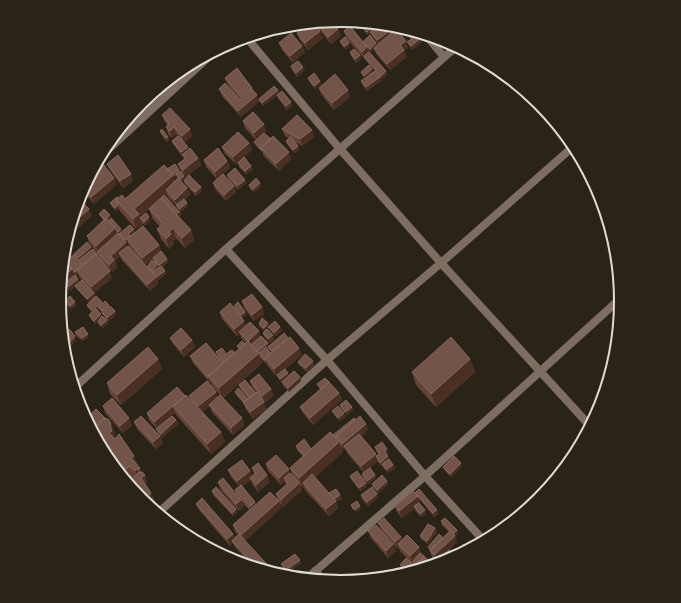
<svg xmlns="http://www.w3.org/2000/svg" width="681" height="603" font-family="Barlow,sans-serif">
<rect width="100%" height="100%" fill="#2a2418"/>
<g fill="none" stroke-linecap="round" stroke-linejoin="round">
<path stroke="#7e6d63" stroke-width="8" d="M425 34 444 57
M246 37 340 149 441 263 591 427
M100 157 215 51
M226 249 327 360 425 476 485 542
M74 388 226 249 457 46
M157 514 327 360 441 263 575 145
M315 571 325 582
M305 580 425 476 622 297"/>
</g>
<path fill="#664337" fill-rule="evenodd" d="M332 21 338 29 341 36 331 44 319 29 317 23 315 25 323 38 308 50 300 40 297 33 306 26 304 24Z
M385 24 396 25 398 26 391 32Z
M364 29 371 31 390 34 406 41 408 48 404 51 407 57 390 70 376 54 374 49 371 52 368 49 370 53 386 71 387 75 382 79 375 71 381 81 367 91 362 84 361 81 365 78 362 75 361 72 372 69 373 72 375 71 346 38 344 31 363 42 377 45 387 37 378 44 372 35 371 33 368 35 365 32Z
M407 33 422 42 412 50 409 45 407 42 411 39 408 36Z
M279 43 302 46 305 52 293 63 282 50Z
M350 52 360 55 361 59 356 63 351 56Z
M291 66 305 70 297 77 292 70Z
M225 78 252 88 253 91 257 95 259 101 241 117 222 96 219 89 240 100 228 85Z
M308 78 320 81 321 84 315 89 309 81Z
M319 88 350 97 334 110 321 94Z
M278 90 279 93 291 102 292 106 287 110 278 98 277 95 263 106 260 102 259 99Z
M162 115 192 136 184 143 188 149 198 158 201 165 186 177 181 171 178 164 184 160 183 155 182 156 173 144 172 141 178 136 176 134 172 138 168 134 166 127 167 125 165 122Z
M243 121 266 131 256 140 245 128Z
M282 129 312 130 314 137 302 146 294 141 299 150 294 153 287 144 286 141 289 138 285 136Z
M160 131 168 137 169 140 167 142 161 134Z
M271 139 291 159 279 171 263 155V153L256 145 254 142Z
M249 143 252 150 236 164 225 154 222 147Z
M204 160 227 161 230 168 223 174 234 186 236 192 226 201 215 189 213 183 217 179 206 167Z
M238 163 251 166 253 170 246 174 239 167Z
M107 164 131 174 133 181 123 188 110 170Z
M167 169 179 170 184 176 185 179 182 182 187 188 190 194 184 200 188 206 180 212 181 215 178 217 191 230 194 240 185 248 176 238 173 241 174 244 169 249 161 239 157 229 160 227 153 219 149 209 160 199 140 217V218L150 221 145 225 142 223 143 224 136 229 119 210V208L116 211 112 207 110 203 118 198 125 199ZM176 176 178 179 175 181 174 177ZM167 194 168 197 176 205 179 211 165 195Z
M227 175 245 180 246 183 238 190 228 178Z
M89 178H114L117 184 94 204 83 191V190Z
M184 181 202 190 196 196 185 184Z
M99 214 111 218 108 221 122 231 135 232 130 237 159 245 161 251 168 262 162 267 165 271 166 274 157 281 158 284 150 291 122 260 120 256 115 261 117 267 112 272 105 264 112 278 94 293 95 296 89 302 77 289 75 286 70 291 66 287 65 284 60 288 64 246 71 249 73 255 75 256 74 254 92 250 97 254 99 258 97 252 89 243 87 236 104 221 101 217ZM128 242 129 246 139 258 127 246 126 244ZM153 258 154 261 147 267 145 265ZM73 272 76 276 78 274 79 277 83 281 79 282 74 275Z
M65 300 76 305 71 309 66 304Z
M242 301 262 307 264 314 254 321 244 308Z
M102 303 109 306 115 311 116 314 109 321 107 320 108 323 103 328 99 325 98 322 100 319 95 324 90 318 89 315 92 312 88 308 87 305ZM99 309 104 316 107 319 102 317 97 310Z
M234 306 245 312 246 315 242 318 246 326 261 336 268 343 269 346 266 348 270 353 271 352 269 350 268 347 302 355 285 369 289 375 300 377 301 381 289 392 283 385 282 382H281L278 378 277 375 276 376 267 365 266 362 265 363 260 357 259 354 262 363 223 398 242 418 244 425 233 435 212 412 210 406 202 412 221 432 225 442 211 454 177 416 175 413 172 416 176 420 178 424 162 438 158 433 157 429 149 420 147 413 185 396 191 400 189 396 216 392 218 397 220 395 212 386 211 383H210L193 363 190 356 223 363 218 356 216 352 226 354 235 353 239 350 237 346 246 343 242 339 240 334 237 336 222 319 220 312 241 317 235 309Z
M259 324 269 326 280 327 282 330 276 336 270 330 269 327 266 330 273 335 274 339 270 343 264 336 263 333 265 331 260 327Z
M75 332 89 337 83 341 76 336Z
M63 337 76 340 71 346 65 340Z
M170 338 195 347 184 357 173 344Z
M158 359 162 369 121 405 110 394 107 383Z
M470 359 475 372 436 407 416 385 412 372Z
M313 361 314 365 307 372 299 365 298 362Z
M250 381 271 389 273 396 265 403 258 394 266 409 253 419 246 409 244 404 236 395 235 392 248 399V398L240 389 239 385 256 393 257 392 253 388Z
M317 384 339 393 342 400 313 425 303 413 300 407 320 389 319 388Z
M340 405 352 407 353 410 347 415 341 408Z
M103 406 132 425 123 433 105 413Z
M332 411 344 413 345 417 339 421 334 414Z
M89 416 106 419 111 424 115 434 114 436 115 439 134 456 137 465 140 468 141 472 145 475 147 482 145 484 151 493 154 499 149 504 139 493 137 495 134 477 126 481 109 461 106 453 108 452 107 450 105 452 108 459 106 458 92 432 97 427 90 419Z
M355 420 366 424 368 430 361 436 376 454V456L379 455 376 451 375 447 387 449 388 453 386 454 395 468 388 473 382 465 381 466 378 461 364 473 347 453 346 450H345L341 446 343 452 315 477 329 493 342 499 336 502 338 508 329 516 305 490 304 487 303 488 300 484 302 490 283 507 279 502 281 508 245 541 275 574 254 568 235 547 233 543 230 546 199 510 196 504 233 534 235 538 238 535 235 532 233 525 249 510 242 502 244 506 239 511 220 489 218 482 236 494 235 490 239 486 231 477 228 470 252 476 254 475 252 468 267 475 270 482 258 492 253 485 251 480 242 486 255 502 256 504 278 500 276 494 286 485 285 482 281 485 268 471 266 464 291 474 293 477 290 468 303 456 297 450 296 446 311 449 333 435Z
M134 422 160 436 163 443 156 449 137 429Z
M462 466 451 477 445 471 443 467Z
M362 474 376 478 368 484 363 478Z
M350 476 367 486 360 491 351 479Z
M387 481 388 484 378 493 373 487 372 484Z
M212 491 236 509 237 512 233 516 213 495Z
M416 493 438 514 434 517 419 498 420 503V504L425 510 426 514 421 517 415 510V508L402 518 397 512 395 506Z
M361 495 378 497 368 506 362 499Z
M441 521 458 533 455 536 457 542 449 550 448 562H446L444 559 443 556 437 562 432 557 428 547 443 538 449 532 442 525Z
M378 523 401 537 402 539 419 547 421 553 433 566 408 574V572V573L402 568 400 565 412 564 413 563V562L412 563 400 551 399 548 398 549 381 530Z
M435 528 437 532 428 544 421 539 420 536Z
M368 531 393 544 396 551 388 558 371 538Z
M301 563 287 573 281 564Z"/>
<path fill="#493023" d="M342 20 337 24 335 21Z
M319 22 310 30 307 23Z
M389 25H396L398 26 391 32Z
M338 29 341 36 331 44 328 37Z
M370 29 372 32 368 35 367 32Z
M320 31 323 38 308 50 305 43Z
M389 31 391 34 378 44 377 40Z
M421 38 422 42 412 50 411 46Z
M406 41 408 48 404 51 407 57 390 70 387 64 400 45Z
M349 43 350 47 345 50 344 47Z
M376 43 378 46 374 48V49L371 52 370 49Z
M302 46 305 52 293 63 290 56Z
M367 47 370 54 364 56V59L362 52Z
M360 55 361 59 356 63 355 59Z
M303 67 305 70 297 77 296 73Z
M372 69 373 72 365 79 364 76Z
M386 71 387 75 382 79 381 76Z
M380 77 381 81 367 91 366 87Z
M320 81 321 84 315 89 314 86Z
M252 88 255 94 243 104 241 97Z
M278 90 279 94 263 106 262 103Z
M348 90 350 97 334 110 332 103Z
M257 95 259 101 241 117 238 111Z
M291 102 292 106 287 110 286 106Z
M264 124 266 131 256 140 254 133Z
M174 127 176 134 172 138 170 131Z
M190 129 192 136 184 143 182 136Z
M312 130 314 137 302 146 300 139Z
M168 137 169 140 167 142 166 138Z
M249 143 252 150 236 164 233 157Z
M298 146 299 150 294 153 293 150Z
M188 147 189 150 182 156 181 152Z
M289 152 291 159 279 171 276 164Z
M198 158 201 165 186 177 183 170Z
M227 161 230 168 217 179 215 172Z
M251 166 253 170 246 174 245 171Z
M131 174 133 181 123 188 120 181Z
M173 175 176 185 166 190 167 194 140 217 143 224 136 229 133 219 134 209Z
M184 176 185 179 181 183 180 179Z
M114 178 117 184 94 204 91 197Z
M245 180 246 183 238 190 237 186Z
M260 183 261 187 253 193 252 190Z
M234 186 236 192 226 201 224 195Z
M201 187 202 190 196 196 195 192Z
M187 188 190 194 177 206 175 200Z
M187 203 188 206 180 212 179 209Z
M118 205 119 208 116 211 115 208Z
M89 209 92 216 71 234 70 229 71 225Z
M179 212 181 215 176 219 175 215Z
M110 215 111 218 107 223 105 220Z
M149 217 150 221 145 225 144 222Z
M115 228 118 235 98 253 96 246Z
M173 228 176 238 173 241 174 244 169 249 166 239 169 232Z
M121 229 123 232 120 235 118 232Z
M134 229 135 232 130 236 131 239H127L128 242 126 244 128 249 119 253 120 256 115 261 117 267 112 272 109 265 111 256 125 240 128 234Z
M191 230 194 240 185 248 182 238Z
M159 245 161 252 144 265 142 258Z
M91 247 92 250 79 262 78 258Z
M71 249 73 255 65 262 63 257 64 255Z
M167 259 168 262 161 269 159 265Z
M158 264 159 268 153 275 152 271Z
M72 269 75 276 60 288 61 279Z
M77 271 78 274 76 276 75 272Z
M110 271 112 278 94 293 95 296 89 302 87 299 93 293 91 287Z
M165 271 166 274 157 281 158 284 150 291 147 285Z
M78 279 79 283 70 291 68 287Z
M67 290 68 294 59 302V298Z
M75 302 76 305 71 309 70 306Z
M102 302 103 305 98 307 99 309 96 311 95 308Z
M65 305 68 312 61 318 60 310Z
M262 307 264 314 254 321 252 315Z
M115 311 116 314 109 321 107 318Z
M245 312 246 315 242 318 241 315Z
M101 314 102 317 95 324 94 321Z
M107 320 108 323 103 328 101 325Z
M244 321 247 328 239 332 240 334 237 336 234 329Z
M268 323 269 326 265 331 264 328Z
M280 327 282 330 276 336 274 333Z
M259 331 261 338 253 346 248 341Z
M88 334 89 337 83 341 82 338Z
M273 335 274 339 270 343 268 339Z
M75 336 76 340 71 346 70 342Z
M192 340 195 347 184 357 181 350Z
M268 343 269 346 259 355 262 363 222 398 219 388Z
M299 348 302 355 276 376 274 369Z
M68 352 69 356 65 359 64 355Z
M158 359 162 369 121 405 117 395Z
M470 359 475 372 436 407 431 394Z
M313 361 314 365 307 372 306 368Z
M288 373 289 376 281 382 280 379Z
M208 376 211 383H210L208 377Z
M300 377 301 381 289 392 288 388Z
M271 389 273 396 265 403 262 396Z
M216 392 219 398 201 413 198 406Z
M339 393 342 400 313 425 310 418Z
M264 402 266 409 253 419 250 412Z
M173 406 175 413 157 429 154 422Z
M352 407 353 410 347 415 345 412Z
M344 413 345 417 339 421 338 418Z
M129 418 132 425 123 433 120 426Z
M242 418 244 425 233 435 231 428Z
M176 420 178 424 162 438 161 434Z
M111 424 115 434 114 436 116 441 109 433 110 426Z
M366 424 368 430 347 449 344 446 346 450H345L342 444Z
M221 432 225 442 211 454 207 444Z
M160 436 163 443 156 449 153 442Z
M103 440 107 450 104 453 100 443Z
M339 442 343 452 306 486 303 483 304 487 303 488 299 478Z
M387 449 388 453 386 454 384 451Z
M106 452 108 459 104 454Z
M376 454 378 461 364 473 361 466Z
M134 456 138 466 131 458Z
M388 456 390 460 381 466 380 463Z
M461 463 462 466 451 477 450 474Z
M393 465 395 468 388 473 386 470Z
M137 469 140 479 139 481 135 471Z
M289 469 291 476 284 478 285 482 281 485 279 478Z
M250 471 253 478H250L251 480 240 488 237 481Z
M145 475 147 482 144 485 141 478Z
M267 475 270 482 258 492 256 485Z
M375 475 376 478 368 484 367 481Z
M387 481 388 484 378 493 377 490Z
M299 483 302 490 283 507 281 500Z
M366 483 367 486 360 491 359 488Z
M137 487 139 493 137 495 132 490Z
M151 493 154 499 149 504 146 497Z
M377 494 378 497 368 506 367 502Z
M340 495 342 499 336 502 338 508 329 516 326 509 333 500Z
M418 496 420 503 415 507 414 506 415 508 402 518 399 511Z
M241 500 244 506 239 511 236 504Z
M279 501 281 508 244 542 241 535Z
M255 502 258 509 252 514 250 507Z
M360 506 361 509 356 513 354 510Z
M236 509 237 512 233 516 232 513Z
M425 510 426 514 421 517 420 514Z
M437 510 438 514 434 517 433 513Z
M435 528 437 532 428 544 427 541Z
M457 530 458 533 455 536 457 542 437 562 434 555Z
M233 534 236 540 232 541 233 543 230 546 227 539Z
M401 537 404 544H398L399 548 398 549 395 542Z
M393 544 396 551 388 558 386 551Z
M419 547 421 554 413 561V562L412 563 410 556Z
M300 560 301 563 287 573 286 570Z"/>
<path fill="#735448" stroke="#84695e" d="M332 21 338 29 328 37 317 23Z
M310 23H314L320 31 305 43 297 33Z
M380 24H384L389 31 377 40 370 32Z
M350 26 367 47 362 52 344 31Z
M367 26 370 29 367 32 364 29Z
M396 29 406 41 400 45 404 50 387 64 374 48Z
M410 30 415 31 421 38 411 46 407 42 412 39 407 33Z
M291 33 302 46 290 56 279 43Z
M370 35 376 43 370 49 363 42Z
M345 37 349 43 344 47 340 41Z
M354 49 360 55 355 59 350 52Z
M369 52 386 71 381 76 364 56Z
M298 61 303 67 296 73 291 66Z
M369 65 372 69 364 76 361 72Z
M237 68 252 88 241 97 225 78Z
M375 71 380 77 366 87 361 81Z
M314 73 320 81 314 86 308 78Z
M335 74 348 90 332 103 319 88Z
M225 83 240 100 252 89 257 95 238 111 219 89Z
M274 86 278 90 262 103 259 99Z
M282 91 291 102 286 106 277 95Z
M170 108 190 129 182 136 174 127 170 131 166 127 169 124 162 115Z
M253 112 264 124 254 133 243 121Z
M297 115 312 130 300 139 282 129Z
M162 129 168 137 166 138 160 131Z
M238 132 249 143 233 157 222 147Z
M264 133 271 139 261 148V150L254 142Z
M178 136 188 147 181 152 172 141Z
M273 136 289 152 276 164 261 148Z
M291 137 298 146 293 150 286 141Z
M190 148 198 158 183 170 178 164 186 158 182 155Z
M218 148 227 161 215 172 204 160Z
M118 155 131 174 120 181 107 164Z
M244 157 251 166 245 171 238 163Z
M175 164 179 170 172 174 167 169Z
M104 165 114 178 91 197 84 188 89 178Z
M164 165 173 175 134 209 139 214 133 219 116 200 122 195 125 199Z
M235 168 245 180 237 186 227 175Z
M180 171 184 176 180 179 176 174Z
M223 174 234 186 224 195 213 183Z
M189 175 201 187 195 192 184 181Z
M178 178 187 188 175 200 166 190Z
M256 178 260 183 252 190 249 185Z
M164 195 179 212 176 214 161 198 160 199Z
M117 197 118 198 116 200 118 205 115 208 110 203Z
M161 198 191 230 182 238 173 228 169 232 171 234 166 239 157 229 163 224 149 209Z
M79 199 89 209 71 225Z
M184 199 187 203 179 209 176 205Z
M104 209 110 215 105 220 99 214Z
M146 213 149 217 144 222 140 218Z
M106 218 115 228 96 246 87 236Z
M111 218 121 229 118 232 109 221Z
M130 225 134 229 128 234 130 236 125 240 119 234Z
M143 226 159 245 142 258 127 239Z
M118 233 126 242 111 256 114 260 109 265 97 252Z
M66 242 71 249 64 255V246Z
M87 242 91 247 78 258 74 254Z
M128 246 156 277 147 285 119 253Z
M93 249 97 254V255L96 254 83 265 79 260Z
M161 251 167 259 159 265 153 258Z
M96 254 110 271 91 287 77 270Z
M74 255 82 266 75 272 66 261Z
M63 259 72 269 61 279Z
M152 260 158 264 152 271 147 267Z
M161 266 165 271 156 277 152 272Z
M75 275 78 279 68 287 65 283Z
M82 280 94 293 87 299 75 286Z
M63 286 67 290 59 298 60 289Z
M252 294 262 307 252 315 242 301Z
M70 296 75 302 70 306 65 300Z
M96 296 102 302 95 308 101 314 94 321 89 315 93 311 87 305Z
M59 298 65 305 60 310 59 301Z
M105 301 109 305 102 311 98 307Z
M238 302 245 312 241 315 234 306Z
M230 303 244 321 234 329 220 312Z
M110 306 115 311 107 318 102 313Z
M102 316 107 320 101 325 98 322Z
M262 318 268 323 264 328 259 324Z
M275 321 280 327 274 333 268 327Z
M250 322 259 331 248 341 239 332Z
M83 327 88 334 82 338 75 332Z
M181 328 192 340 181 350 170 338Z
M69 329 75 336 70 342 63 337Z
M267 329 273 335 268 339 263 333Z
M284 333 288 338 272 351 268 347Z
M261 336 268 343 257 352 251 345Z
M290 337 299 348 274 369 265 358Z
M451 337 470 359 431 394 412 372Z
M242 341 245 344 240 349 237 346Z
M248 341 259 353 219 388 208 376Z
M206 343 223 363 208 377 190 356Z
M148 347 158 359 117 395 107 383Z
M266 347 270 353 265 358V359L264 360 259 353Z
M222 348 226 354 232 350 235 353 224 362 216 352Z
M64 349 68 352 64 355Z
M305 354 313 361 306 368 298 362Z
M285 369 288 373 280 379 277 375Z
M294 371 300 377 288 388 282 382Z
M259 374 271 389 262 396 250 381Z
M325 378 329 382 321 389 317 384Z
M245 380 256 393 250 398 239 385Z
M207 381 216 392 198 406 189 396Z
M329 382 339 393 310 418 300 407Z
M177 387 185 396 154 422 147 413Z
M238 388 248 399 244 402 235 392Z
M257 392 264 402 250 412 243 402Z
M186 395 221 432 207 444 173 406Z
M220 395 242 418 231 428 209 405Z
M112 398 129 418 120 426 103 406Z
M346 400 352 407 345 412 340 405Z
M338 406 344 413 338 418 332 411Z
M96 409 106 419H103L98 425 89 416Z
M141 416 160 436 153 442 134 422Z
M172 416 176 420 161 434 156 429Z
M360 416 366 424 342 444 336 436Z
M354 418 355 420 336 436 337 437 336 438 333 435Z
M103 419H108L111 424 110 426 112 431 109 433 115 439 119 434 134 456 131 458 140 468 137 469 135 471 130 466 120 472 106 453 112 449 103 440 100 443 98 442 92 432Z
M330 432 339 442 299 478 290 468Z
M359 434 376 454 361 466 344 446Z
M304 439 311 449 304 456 296 446Z
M382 442 387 449 384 451 388 456 380 463 376 456 380 454 375 447Z
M276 455 289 469 279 478 266 464Z
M454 456 461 463 450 474 443 467Z
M389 459 393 465 386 470 382 464Z
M242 460 250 471 237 481 228 470Z
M258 463 267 475 256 485 250 478 256 473 252 468Z
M370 468 375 475 367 481 362 474Z
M357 471 366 483 359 488 350 476Z
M142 472 145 475 141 478 151 493 146 497 137 487 132 490 128 484 138 473Z
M290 473 299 483 281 500 276 494 288 483 284 478Z
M312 474 336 501 326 509 303 483Z
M382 475 387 481 377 490 372 484Z
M223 478 241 500 236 504 218 482Z
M241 485 255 502 250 507 235 490Z
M216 487 236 509 232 513 212 491Z
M372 487 377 494 367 502 361 495Z
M336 489 340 495 334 499 329 493Z
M419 489 437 510 433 513 415 493Z
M413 491 418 496 399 511 395 506Z
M270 492 279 501 241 535 233 525Z
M202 498 233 534 227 539 196 504Z
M357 501 360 506 354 510 351 505Z
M419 503 425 510 420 514 414 506Z
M384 518 401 537 395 542 378 523Z
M445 518 457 530 453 534 441 521Z
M428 524 435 528 427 541 420 536Z
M376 525 393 544 386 551 368 531Z
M450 531 455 536 434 555 430 550Z
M239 534 274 572 272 574 259 570 232 541Z
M439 534 443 538 431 550 428 547Z
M407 535 419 547 410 556 398 544Z
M464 544 470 550 463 554 458 550Z
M449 550 456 558 448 562 442 556Z
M458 550 461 554 458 557 455 553Z
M420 553 425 557 416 564 413 561Z
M295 554 300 560 286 570 281 564Z
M425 557 433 566 421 570 416 564Z
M406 558 412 563 406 568V569L400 565Z
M413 563 419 570 410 573 406 568Z"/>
<path d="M0 0H681V603H0ZM66 301a274 274 0 1 1 548 0a274 274 0 1 1-548 0Z" fill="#2a2418" fill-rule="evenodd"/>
<path fill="none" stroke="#e0dcd4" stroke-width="2" d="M66 301a274 274 0 1 1 548 0a274 274 0 1 1-548 0Z"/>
</svg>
